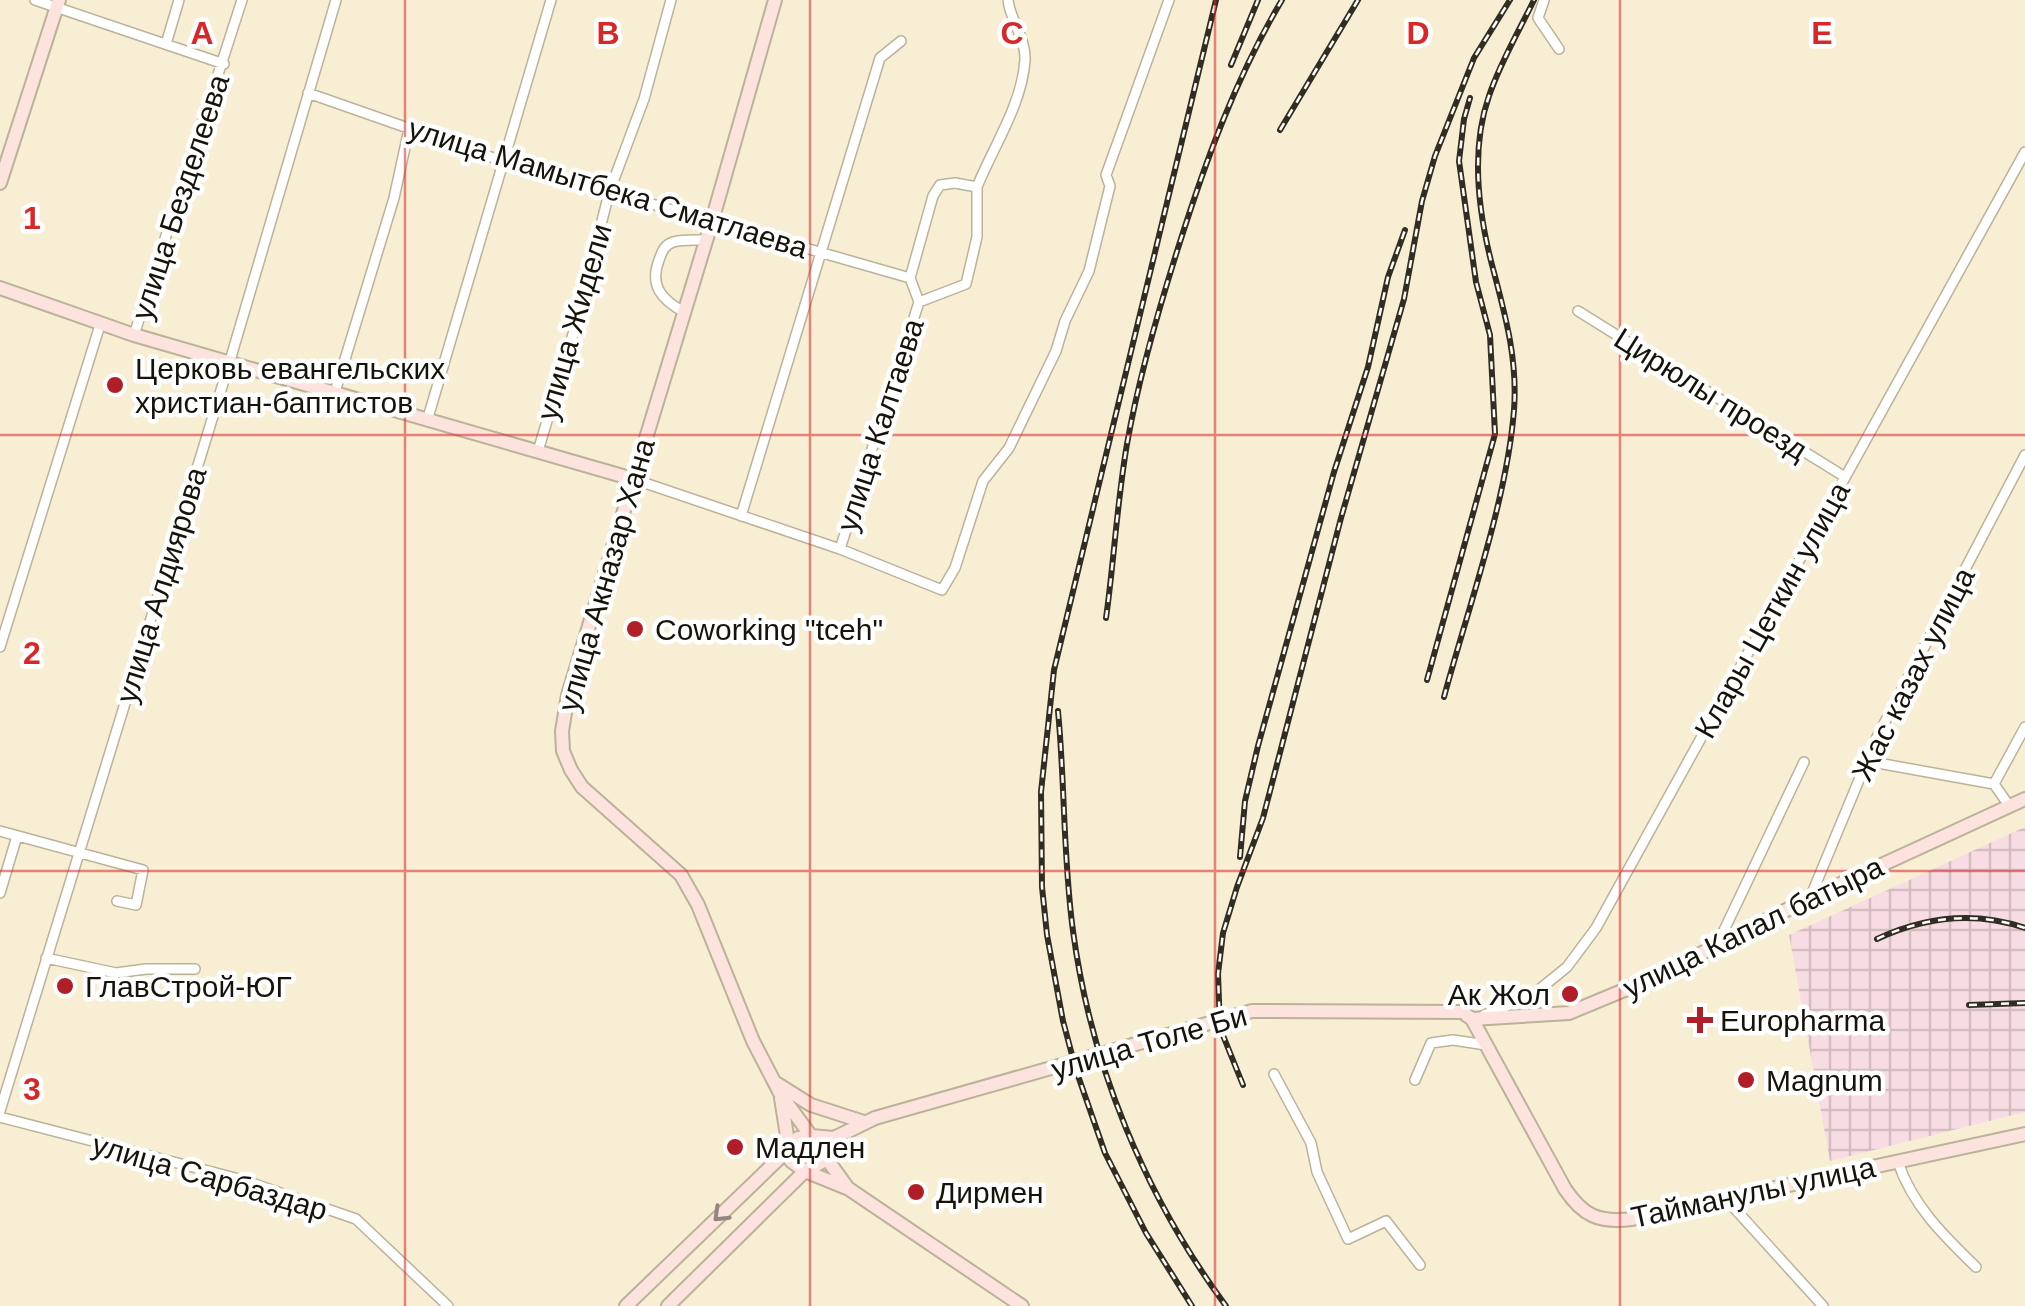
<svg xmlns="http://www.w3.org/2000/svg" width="2025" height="1306" font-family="Helvetica,sans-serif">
<defs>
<pattern id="industrial-grid" width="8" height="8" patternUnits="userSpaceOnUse" patternTransform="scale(2.5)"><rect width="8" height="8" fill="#f7dde3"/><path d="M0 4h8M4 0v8" fill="none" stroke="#d3bdc1"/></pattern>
</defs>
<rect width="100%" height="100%" fill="#f8eed4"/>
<path fill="url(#industrial-grid)" d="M2025 827V1112L1830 1161 1789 935Z"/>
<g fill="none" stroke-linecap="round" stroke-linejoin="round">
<g stroke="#bab299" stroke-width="12">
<path id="street" d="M35 0 224 64
M1544 0 1538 18 1559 49
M166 44 179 0
M308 93 505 162 910 278
M919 302 966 284 977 237V187
M1578 311 1845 477
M684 312C662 300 649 286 659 260 662 252 664 245 673 242 683 239 696 240 706 240
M134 335 242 0
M335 392 394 198 409 129
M427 421 551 0
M538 451 576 324 609 193 644 99 671 0
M633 479 840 549 942 590 955 568 983 481 1009 448 1056 351 1065 321 1089 271 1110 186 1106 175 1169 0
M741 516 880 58 901 41
M840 549 919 302 910 278 933 196 940 185 955 183 977 187C993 147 1022 105 1025 60 1026 38 1010 20 1008 0
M0 647 100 325
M1867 761 1994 784
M2010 807 1994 784 2025 727
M0 831 143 870 136 905 117 901
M0 893 17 836
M1810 898 1876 739 2025 455
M1718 943 1804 762
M46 958 116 973 146 969H195
M1484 1015 1530 997 1567 967 1596 928 2025 152
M1274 1074 1311 1143 1317 1172 1348 1239 1386 1221 1420 1265
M1415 1080 1431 1043 1453 1040 1486 1045
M0 1111 229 364 336 0
M0 1117 243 1180 356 1219 448 1306
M1898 1162C1912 1205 1944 1236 1976 1267
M1726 1199 1823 1306"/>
</g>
<g stroke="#bab299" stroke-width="16">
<path id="secondary" d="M775 0 712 221 568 695 562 731 563 751 571 770 582 787 681 875 698 905 753 1041 781 1095 811 1136 834 1138
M0 183 59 0
M0 288 134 335 633 479
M1462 1012 1472 1019 1565 1189C1583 1216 1599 1223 1632 1219L2025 1134
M1472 1019 1569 1013 1651 979 1810 898 2025 799
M776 1083 811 1105 864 1122
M847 1187 824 1155 834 1138 875 1118
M626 1306 790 1148 798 1138 811 1136 821 1143 824 1155 822 1162 805 1171 791 1161 781 1098
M668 1306 805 1171 849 1189 1022 1306"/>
</g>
<use href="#street" stroke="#fff" stroke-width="9"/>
<use href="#secondary" stroke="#fce3dd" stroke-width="12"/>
<g stroke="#312d22" stroke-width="6">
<path id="rail" d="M1231 65 1258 0
M1280 130 1358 0
M1106 618C1114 561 1117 502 1127 444 1139 376 1158 311 1179 245 1206 160 1236 77 1282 0
M1427 680 1495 434 1490 335 1476 282 1459 161 1464 119 1470 98
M1444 697C1468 608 1507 500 1514 410 1518 357 1504 311 1491 261 1478 209 1471 147 1489 96 1500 63 1519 31 1534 0
M1058 711C1065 784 1063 858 1073 931 1091 1066 1145 1196 1226 1306
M1240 857 1245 801 1258 746 1334 472 1368 367 1388 277 1405 230
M1877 939C1924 917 1975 911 2025 928
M1969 1005 2025 1003
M1243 1085 1220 1028 1218 974 1223 933 1237 887 1263 818 1341 518 1404 299 1422 201 1435 156 1474 58 1510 0
M1192 1306 1146 1233 1105 1153 1076 1070 1063 1021 1047 935 1042 887 1041 792 1054 670 1216 0"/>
</g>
<use href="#rail" stroke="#fff" stroke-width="2.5" stroke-dasharray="8" stroke-linecap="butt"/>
<g stroke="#bab299" stroke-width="16" stroke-linecap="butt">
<path id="secondary-bridge" d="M875 1118 1252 1011 1462 1012"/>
</g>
<use href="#secondary-bridge" stroke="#fce3dd" stroke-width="12"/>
</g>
<defs><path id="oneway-chevron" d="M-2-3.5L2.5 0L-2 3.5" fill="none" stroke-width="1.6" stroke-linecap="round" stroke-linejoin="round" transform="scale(2.5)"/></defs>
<use stroke="#94857e" href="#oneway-chevron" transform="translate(720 1215) rotate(136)"/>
<path fill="none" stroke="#d62828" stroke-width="2.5" stroke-opacity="0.55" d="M405 0V1306M810 0V1306M1215 0V1306M1620 0V1306M0 435H2025M0 871H2025"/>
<g fill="#b01e27" stroke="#fff" stroke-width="4">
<circle cx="115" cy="385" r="10"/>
<circle cx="635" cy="629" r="10"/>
<circle cx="65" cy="986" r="10"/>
<circle cx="1570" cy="994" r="10"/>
<path d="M1695 1005h10v10h10v10h-10v10h-10v-10h-10v-10h10z"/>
<circle cx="1746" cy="1080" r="10"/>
<circle cx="735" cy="1147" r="10"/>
<circle cx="916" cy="1192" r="10"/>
</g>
<g text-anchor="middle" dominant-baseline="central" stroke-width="9" stroke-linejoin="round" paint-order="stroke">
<g font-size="30" fill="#16130a" stroke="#fff">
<text transform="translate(608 188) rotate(17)">улица Мамытбека Сматлаева</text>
<text transform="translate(180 197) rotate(-72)">улица Безделеева</text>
<text transform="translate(574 322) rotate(-74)">улица Жидели</text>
<text transform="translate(1711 394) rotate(32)">Цирюлы проезд</text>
<text transform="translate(880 425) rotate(-72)">улица Калтаева</text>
<text transform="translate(606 575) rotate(-74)">улица Акназар Хана</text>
<text transform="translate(161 585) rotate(-73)">улица Алдиярова</text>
<text transform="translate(1772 610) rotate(-61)">Клары Цеткин улица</text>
<text transform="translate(1913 674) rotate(-63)">Жас казах улица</text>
<text transform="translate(1753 927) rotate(-26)">улица Капал батыра</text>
<text transform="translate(1149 1042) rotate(-16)">улица Толе Би</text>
<text transform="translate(210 1177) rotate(16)">улица Сарбаздар</text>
<text transform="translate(1753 1192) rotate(-12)">Тайманулы улица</text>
</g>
<g font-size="30" fill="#16130a" stroke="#fff" text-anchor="start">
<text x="135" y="368">Церковь евангельских<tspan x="135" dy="34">христиан-баптистов</tspan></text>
<text x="655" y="629">Coworking "tceh"</text>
<text x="85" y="986">ГлавСтрой-ЮГ</text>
<text x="1550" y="994" text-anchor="end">Ак Жол</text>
<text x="1720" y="1020">Europharma</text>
<text x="1766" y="1080">Magnum</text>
<text x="755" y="1147">Мадлен</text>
<text x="936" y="1192">Дирмен</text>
</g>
</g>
<g font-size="32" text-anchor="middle" font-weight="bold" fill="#d62828" stroke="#fff" stroke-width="9" stroke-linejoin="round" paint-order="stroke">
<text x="202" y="44">A</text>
<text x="608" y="44">B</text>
<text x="1012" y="44">C</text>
<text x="1418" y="44">D</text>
<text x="1822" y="44">E</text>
<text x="32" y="229">1</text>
<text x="32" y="664">2</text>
<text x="32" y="1100">3</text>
</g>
</svg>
